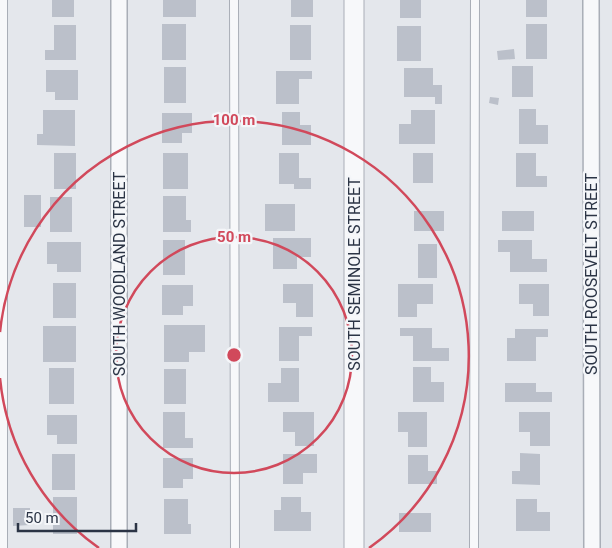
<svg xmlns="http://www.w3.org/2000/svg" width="612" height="548" font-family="Roboto,sans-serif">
<rect width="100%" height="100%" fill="#e4e7ec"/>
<path fill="#bbc0ca" d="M52 0H74V17H52Z
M163 0H196V17H163Z
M291 0H313V17H291Z
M400 0H421V18H400Z
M526 0H547V17H526Z
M162 24H186V60H162Z
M526 24H547V59H526Z
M54 25H76V60H45V50H54Z
M290 25H311V60H290Z
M397 26H421V61H397Z
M514 49 515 59 498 60 497 51Z
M512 66H533V97H512Z
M164 67H186V103H164Z
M404 68H433V85H442V104H435V97H404Z
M46 70H78V100H55V92H46Z
M276 71H312V79H299V104H276Z
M490 97 499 98 498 105 489 103Z
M519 109H536V125H548V144H519Z
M43 110H75V146L37 145V134H43Z
M411 110H435V144H399V124H411Z
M282 112H300V125H311V145H282Z
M162 113H192V133H182V143H162Z
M54 153H76V189H54Z
M163 153H188V189H163Z
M279 153H299V178H311V189H294V184H279Z
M413 153H433V183H413Z
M516 153H536V176H547V187H516Z
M24 195H41V227H24Z
M163 196H186V220H191V232H163Z
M50 197H72V232H50Z
M265 204H295V231H265Z
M414 211H444V231H414Z
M502 211H534V231H502Z
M273 238H311V257H297V269H273Z
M163 240H185V275H163Z
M498 240H532V259H547V272H510V252H498Z
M47 242H81V272H57V264H47Z
M418 244H437V278H418Z
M53 283H76V318H53Z
M283 284H313V317H296V303H283Z
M398 284H433V304H417V317H398Z
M519 284H549V316H533V304H519Z
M162 285H193V306H183V315H162Z
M164 325H205V352H189V362H164Z
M43 326H76V362H43Z
M279 327H312V336H299V361H279Z
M400 328H432V348H449V361H413V336H400Z
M515 329H548V337H536V361H507V338H515Z
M413 367H431V382H444V402H413Z
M49 368H74V404H49Z
M281 368H299V402H268V383H281Z
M164 369H186V404H164Z
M505 383H536V392H552V402H505Z
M163 412H185V438H193V448H163Z
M283 412H314V446H295V432H283Z
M398 412H427V447H408V432H398Z
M519 412H550V446H530V432H519Z
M47 415H77V444H57V435H47Z
M520 453 540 454V485L512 484V471H520Z
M52 454H75V490H52Z
M283 454H317V473H303V484H283Z
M408 455H428V471H437V484H408Z
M163 458H193V479H183V488H163Z
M53 497H77V534H53Z
M281 497H301V512H311V531H274V510H281Z
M164 499H188V524H191V534H164Z
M516 499H537V512H550V531H516Z
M13 508H30V525L13 526Z
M399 513H431V532H399Z"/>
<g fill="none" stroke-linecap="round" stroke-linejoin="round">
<g stroke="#a9aeb7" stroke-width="10">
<path id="service" d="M3 0V548
M234 0 235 548
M474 548 475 0"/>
</g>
<g stroke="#a9aeb7" stroke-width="18">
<path id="minor" d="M119 0V548
M591 0 592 548"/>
</g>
<g stroke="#a9aeb7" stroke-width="21">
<path id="tertiary" d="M354 548V0"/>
</g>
<use href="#service" stroke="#f7f8fa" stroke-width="8"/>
<use href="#minor" stroke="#f7f8fa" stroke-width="15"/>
<use href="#tertiary" stroke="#f7f8fa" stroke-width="19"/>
</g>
<g fill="none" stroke="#d1495b" stroke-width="2.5">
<circle cx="234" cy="355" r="118"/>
<path d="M99 548A235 235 0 0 1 0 378M0 332A235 235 0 1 1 369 548"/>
</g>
<g text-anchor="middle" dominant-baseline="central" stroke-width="4.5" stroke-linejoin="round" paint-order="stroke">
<g font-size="16" fill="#2b3445" stroke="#f4f6f9">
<text transform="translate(119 274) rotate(-90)">SOUTH WOODLAND STREET</text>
<text transform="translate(354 274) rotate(-90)">SOUTH SEMINOLE STREET</text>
<text transform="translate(591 274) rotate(-90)">SOUTH ROOSEVELT STREET</text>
</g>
</g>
<circle cx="234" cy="355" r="8" fill="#d1495b" stroke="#f4f6f9" stroke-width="2.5"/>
<g font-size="15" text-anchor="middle" font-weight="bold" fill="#d1495b" stroke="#f4f6f9" stroke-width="4.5" stroke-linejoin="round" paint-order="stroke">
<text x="234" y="125">100 m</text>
<text x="234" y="242">50 m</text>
</g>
<path d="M18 523v8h118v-8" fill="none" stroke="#2b3445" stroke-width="2.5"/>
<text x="25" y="523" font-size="15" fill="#2b3445" stroke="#f4f6f9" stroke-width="4" paint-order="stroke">50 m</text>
</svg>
